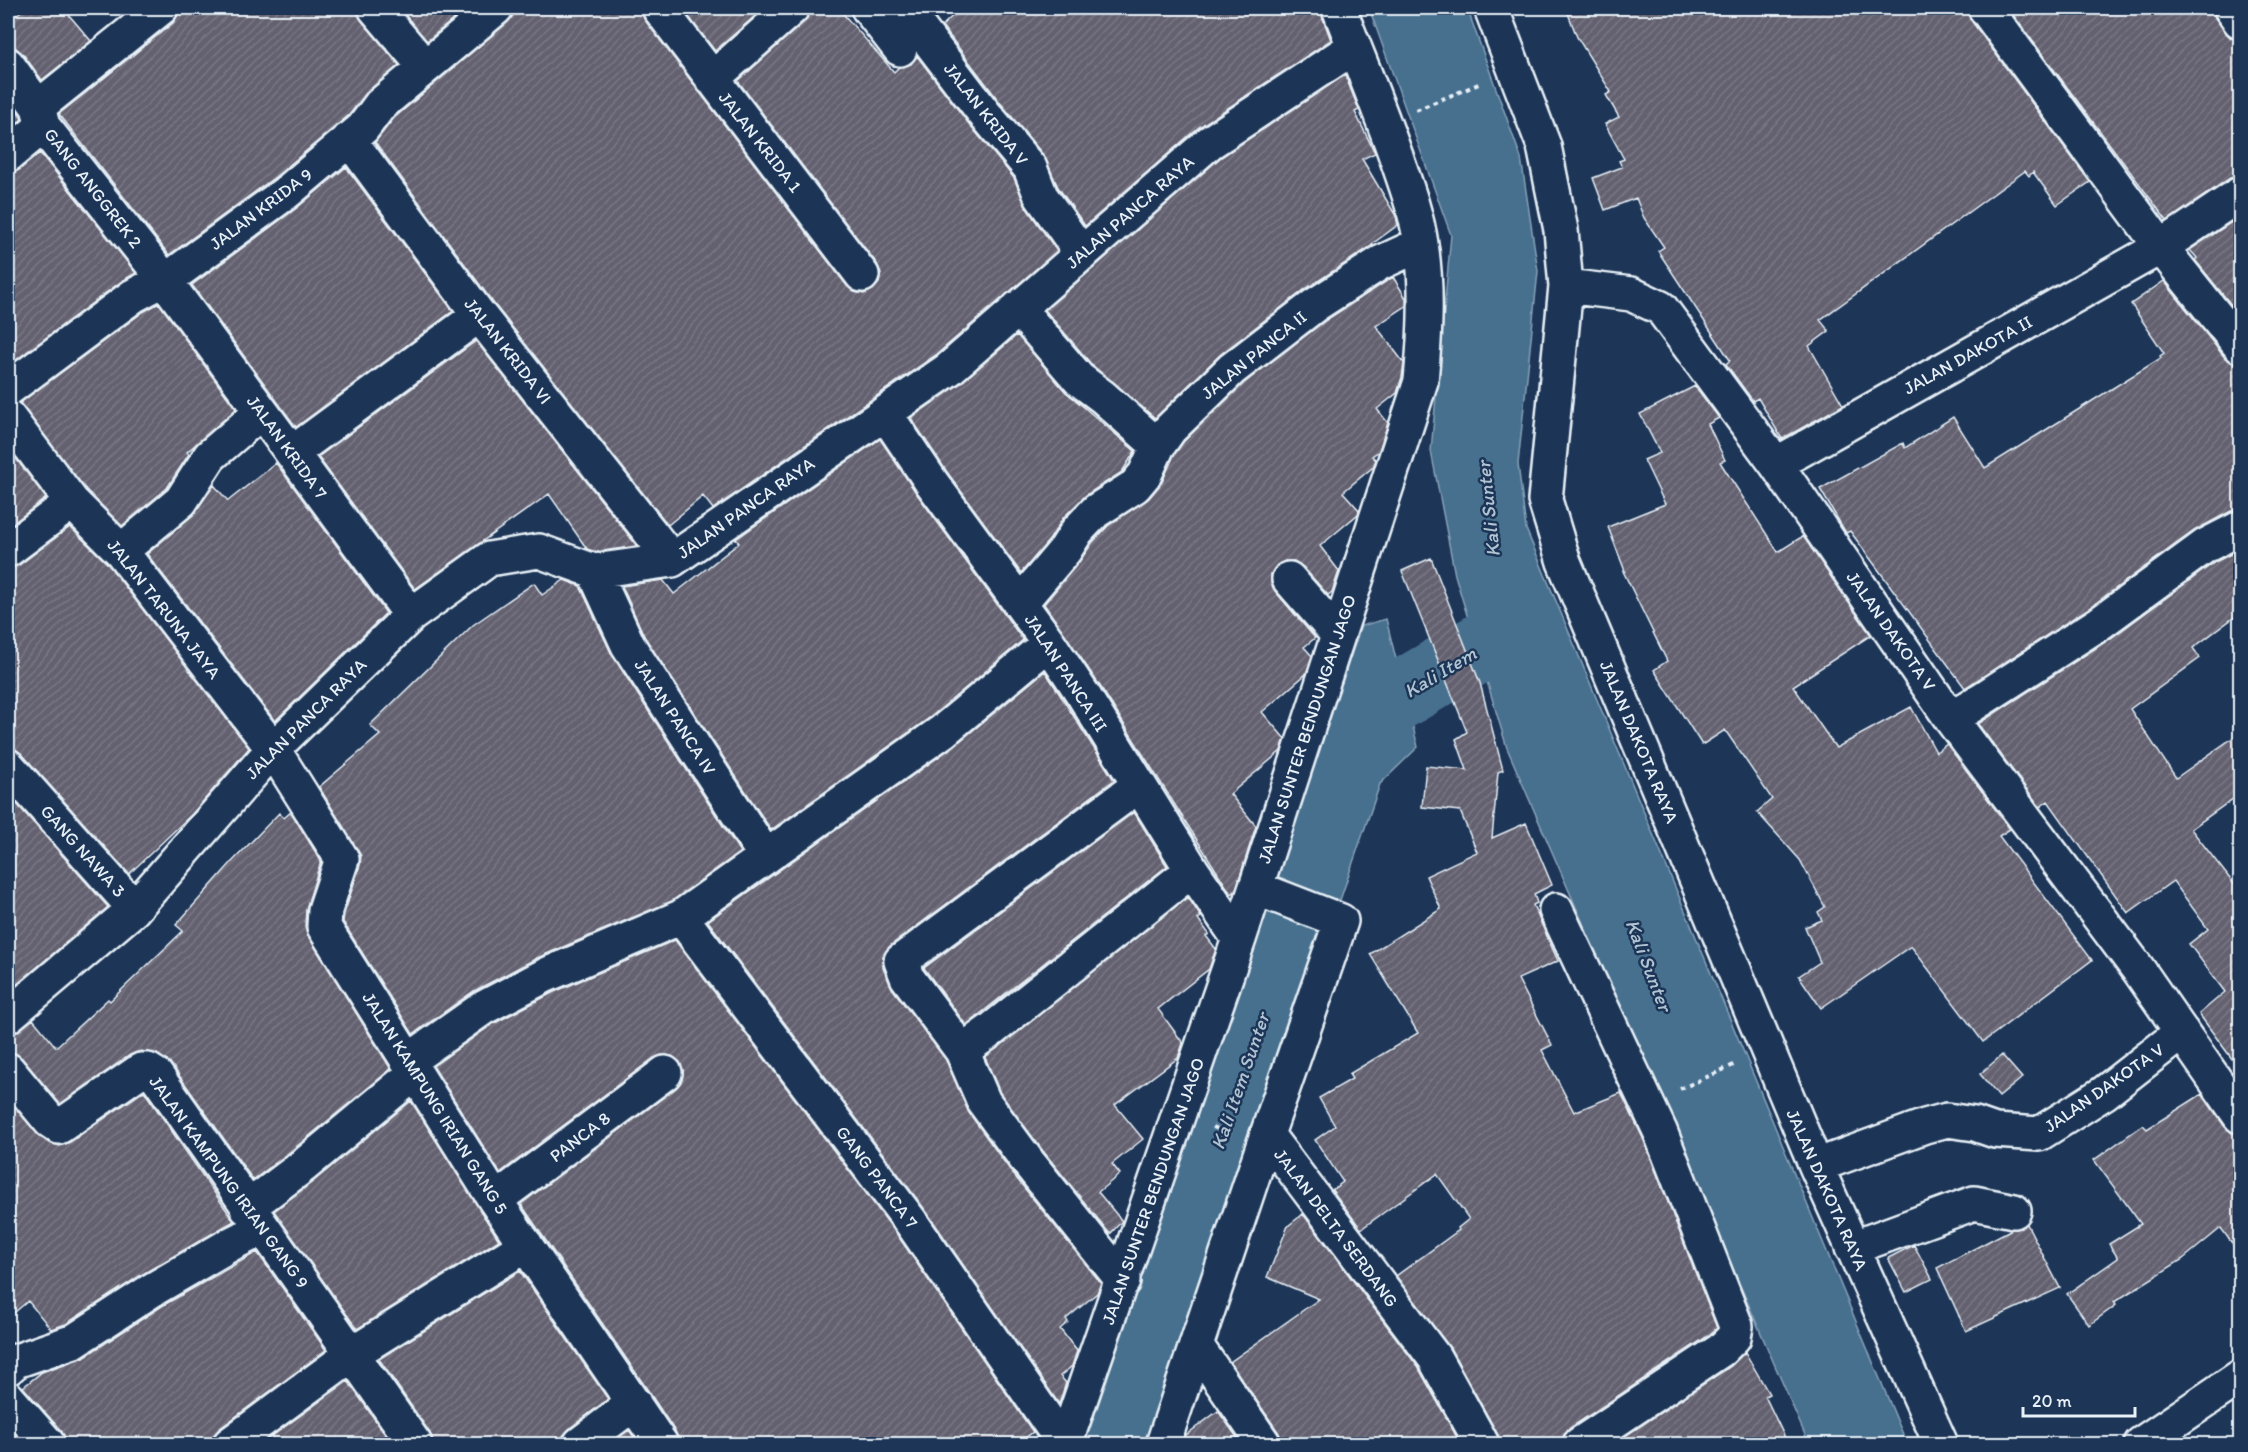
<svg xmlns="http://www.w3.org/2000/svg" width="2248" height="1452" font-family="Itim,sans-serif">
<defs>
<pattern id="building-hatch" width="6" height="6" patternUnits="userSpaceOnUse" patternTransform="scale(1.5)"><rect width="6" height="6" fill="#64606f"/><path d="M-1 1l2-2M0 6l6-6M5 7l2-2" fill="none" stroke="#7a7784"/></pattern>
</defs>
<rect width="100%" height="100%" fill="#1d3557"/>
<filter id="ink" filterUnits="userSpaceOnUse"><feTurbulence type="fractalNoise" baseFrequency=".0167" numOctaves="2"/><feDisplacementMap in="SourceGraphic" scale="12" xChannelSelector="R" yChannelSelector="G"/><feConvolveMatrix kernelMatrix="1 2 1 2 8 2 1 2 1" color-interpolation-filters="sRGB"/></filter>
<g filter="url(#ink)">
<path fill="#476f8f" stroke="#87a3b9" stroke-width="1.5" d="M1369 8H1467L1521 158 1538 271 1518 464 1526 529 1907 1444H1809L1507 748 1455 575 1431 451 1451 235Z
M1386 619 1418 747 1380 784 1153 1444H1085L1361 626Z"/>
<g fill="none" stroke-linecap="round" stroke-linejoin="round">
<path stroke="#476f8f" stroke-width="68" d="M1349 759 1363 717 1517 626"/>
</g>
<path fill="url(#building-hatch)" stroke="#e8f1f8" stroke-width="1.5" d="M25 8H63L91 41 42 80 23 54 16 48 8 46V22Z
M179 8H357L361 20 399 65 368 91 349 115 275 177 169 255 59 114 173 23 178 15Z
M399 8H467L427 41Z
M514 8H641L644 19 847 286 854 292 864 294 873 290 879 283 881 273 877 264 738 81 804 22 810 14V8H838L894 72 899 67 911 64 917 56 969 124 1014 178 1026 207 1057 251 937 354 713 509 703 496 668 525 494 304 375 142 394 118 508 22 513 15Z
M682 8H764L715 51Z
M961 8H1319L1331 40 1199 127 1085 226 1058 187 1044 156 999 101 942 26Z
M1566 8H1967L1970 19 2090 182 2057 205 2033 172 2029 176 2025 171 1820 320 1829 331 1809 346 1843 405 1782 439 1758 398 1753 401 1726 364 1730 360 1658 251 1664 247 1644 218 1636 198 1605 210 1593 178 1622 167 1619 161 1624 159 1605 124 1619 117 1606 95 1611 92 1577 37Z
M2008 8H2213L2215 18 2225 32 2231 38 2241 40V176L2230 178 2167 221Z
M1345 75 1359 110 1355 112 1375 153 1362 159 1396 216 1398 225 1372 244 1373 245 1304 290 1221 354 1155 418 1092 365 1045 310 1220 158Z
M8 97 22 119 8 131Z
M40 153 136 273 122 281 8 366V173L19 170Z
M346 167 453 311 296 427 192 285 298 207Z
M2241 216V317L2195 260 2197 258 2190 250Z
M1393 277 1406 298V306L1376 326 1404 363 1402 377 1397 393 1377 409 1388 423 1379 451 1372 456 1376 460 1373 467 1343 492 1359 510 1358 514 1320 546 1339 571 1332 592 1328 595 1303 567 1294 561H1285L1277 565 1271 574V583L1275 591 1315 638 1304 647 1312 656 1306 674 1262 712 1285 739 1281 751 1230 794 1256 826 1235 892 1231 894 1100 686 1044 604 1079 562 1092 543 1108 526 1149 498 1162 482 1174 455 1184 441 1244 383 1326 320Z
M2164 281 2225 358 2233 363 2241 364V509L2231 511 2194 531 2089 608 1965 688 1850 531 1846 533 1820 489 1903 443 1905 448 1953 417 1985 468 2161 358 2160 356 2164 353 2131 304Z
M159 303 236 409 187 452 189 454 167 488 122 526 86 490 20 403 143 312Z
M1017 335 1065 391 1135 451 1122 472 1086 495 1063 518 1050 539 1021 573 947 472 911 418 961 383Z
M476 341 637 546 596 552 587 549 549 494 415 589 318 457Z
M1695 386 1719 418 1708 424 1725 460 1720 462 1778 552 1803 536 1871 635 1793 686 1836 748 1911 707 1936 752 1947 744 2010 829 1999 836 2092 960 1983 1042 1911 946 1821 1008 1799 976 1820 962 1805 927 1822 920 1818 912 1825 907 1800 860 1757 812 1772 799 1725 730 1702 745 1654 670 1667 661 1623 571H1625L1608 527 1665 504 1644 460 1660 453 1640 414Z
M880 439 917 494 1023 640 932 716 771 830 644 636 622 586 663 580 674 594 739 543 736 539Z
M8 448 46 498 8 527Z
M276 463 386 613 275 721 147 554 193 515 214 485 228 501Z
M70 527 107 563 249 748 192 814 129 874 22 754 14 748H8V568L19 565Z
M2241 549V612L2193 648 2200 658 2130 709 2176 778 2241 732V793L2191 829 2241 893V1084L2232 1072 2238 1067 2199 1014 2225 992 2189 944 2208 929 2173 881 2128 913 2048 801 2040 807 1978 724 2110 639 2215 562Z
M1431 558 1480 683 1503 770 1498 772 1492 838 1526 823 1552 885 1534 894 1537 903 1533 905 1558 961 1518 979 1552 1045 1542 1050 1574 1112 1621 1093 1643 1138 1717 1328 1709 1335 1570 1428 1564 1435 1561 1444H1501L1498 1435 1450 1348 1396 1276 1459 1230 1458 1228 1469 1219 1437 1174 1361 1229 1332 1190 1343 1182 1315 1140 1335 1126 1319 1098 1352 1079 1349 1074 1418 1033 1370 954 1441 909 1426 876 1477 852 1460 811 1422 807 1426 766 1467 770 1456 739 1467 732 1402 571Z
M564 580 580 586 612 655 740 852 672 901 537 958 474 991 413 1034 343 922 344 914 360 865 361 856 319 787 380 735 370 725 473 625 534 583 542 595Z
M1045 671 1114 780 890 946 883 956V968L892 988 946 1060 969 1113 1013 1174 1101 1283 1097 1293 1066 1319 1068 1322 1060 1329 1077 1351 1072 1366 1060 1376 1066 1383 1059 1404 926 1211 708 921 954 746Z
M8 794 108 907 8 992Z
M291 812 321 861 306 909 305 926 308 936 391 1069 291 1151 253 1180 171 1064 157 1054 141 1051 130 1055 60 1104 22 1058 15 1053 8 1052V1039L33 1019 56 1047 108 999 110 1001 183 931 176 925 232 862 279 813 284 818Z
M1134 812 1167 866 966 1025 924 968Z
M1188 897 1201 917 1198 919 1209 934 1206 936 1216 949 1209 969 1158 1009 1183 1043 1178 1058 1115 1105 1143 1139 1112 1164 1120 1174 1098 1192 1122 1221 1110 1234 1043 1151 1000 1093 985 1057Z
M675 940 896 1233 1033 1432 1017 1444H679L676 1433 649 1392 521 1204 676 1088 682 1080 683 1070 680 1062 672 1056 662 1055 654 1058 500 1173 433 1066 493 1024 554 992Z
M2002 1055 2022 1078 1999 1097 1980 1074Z
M144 1091 234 1221 143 1274 66 1324 51 1329 28 1301 8 1318V1099L39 1136 49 1143 60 1146 70 1142Z
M2202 1094 2225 1127 2232 1133 2241 1135V1256L2221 1228 2183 1259 2114 1302 2116 1305 2089 1325 2067 1294 2118 1258 2109 1244 2141 1224 2094 1160 2143 1125 2147 1129Z
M411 1101 499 1240 357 1329 274 1211 315 1180Z
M1303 1214 1418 1367 1459 1441 1455 1444H1282L1279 1433 1230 1362 1319 1299 1267 1277 1288 1226Z
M2027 1224 2060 1288 1966 1331 1937 1268 2012 1229 2021 1228Z
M1914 1245 1932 1279 1906 1292 1888 1258Z
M257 1252 326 1350 219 1429 213 1436 212 1444H66L62 1432 23 1387 42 1372 84 1357 162 1306Z
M520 1271 608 1399 569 1429 563 1436 562 1444H433L430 1433 379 1359Z
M1745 1352 1769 1394 1765 1396 1788 1444H1613L1731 1366Z
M348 1381 392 1444H261Z
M1218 1411 1242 1444H1183L1186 1435Z
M629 1430 639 1444H610Z"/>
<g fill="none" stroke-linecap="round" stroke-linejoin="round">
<g stroke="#e8f1f8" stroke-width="38">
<path id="minor" d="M375 8 425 67
M659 8 862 275
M868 8 900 49
M904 8 984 113 1030 168 1041 196 1082 254
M1491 8 1544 146 1561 230 1566 286 1545 500 1564 562 1816 1166 1941 1444
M1985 8 2161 247 2240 346
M2231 8 2240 21
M8 65 38 107 43 126 164 279 411 615
M712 79 792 8
M38 107 161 8
M349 139 479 315 672 560
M8 155 43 126
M1566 286 1631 294 1661 308 1776 464 1951 719 2138 969 2240 1116
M1018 308 1079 379 1103 397 1158 446
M8 389 133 296 176 273 287 192 363 128 380 105 496 8
M885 413 932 483 1049 643 1084 696 1192 870 1239 939
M8 417 72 502 121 551 273 749 342 859 325 910 324 927 495 1200 661 1444
M292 453 479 315
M1776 464 2161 247 2240 194
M8 550 72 502
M121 551 181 501 210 456 261 412
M594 571 628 645 766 857
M1289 579 1337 634
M1020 603 1065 550 1077 531 1096 511 1135 486 1145 474 1158 446 1170 429 1232 369 1315 305 1380 263 1421 244
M1951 719 2100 623 2205 546 2240 528
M8 766 127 900 133 910
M1556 910 1660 1131 1736 1326 1734 1337 1721 1350 1580 1444
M681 917 911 1222 1064 1444
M8 1016 133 910 273 749 411 615 489 559 539 551 594 571 672 560 949 369 1209 143 1354 47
M962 1051 907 977 901 961 1138 786
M408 1061 483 1008 546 975 681 917 943 731 1049 643
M8 1070 50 1121 59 1127 141 1070H148L156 1075 415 1444
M1267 1135 1434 1357 1482 1444
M1816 1166 1925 1126 1947 1120 1975 1124 1995 1131 2039 1134 2104 1093 2182 1032
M495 1200 665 1073
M247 1208 303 1166 415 1073
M1852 1248 1974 1203 2014 1211
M1123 1281 1028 1162 984 1102 962 1051 990 1031 1192 870
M1196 1345 1264 1444
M8 1368 16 1361 74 1341 152 1290 231 1244 263 1228
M8 1398 48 1444
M230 1444 352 1354 526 1245
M580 1444 634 1403
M1065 1444 1239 939 1421 381C1425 336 1428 289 1421 244 1417 217 1408 191 1399 165 1381 112 1359 60 1339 8
M1163 1444 1263 1146 1341 921 1256 888
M2141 1444 2240 1377"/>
</g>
<path stroke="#e8f1f8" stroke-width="4" stroke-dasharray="4.5 4.5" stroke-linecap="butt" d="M1416 110 1481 83
M1680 1089 1736 1064
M1213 1127 1231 1134"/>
<use href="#minor" stroke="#1d3557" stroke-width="33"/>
</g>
</g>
<g text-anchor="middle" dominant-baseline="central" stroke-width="5" stroke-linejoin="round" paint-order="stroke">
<g font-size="18" fill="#e8f1f8" stroke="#1d3557">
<text transform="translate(986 114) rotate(52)">JALAN KRIDA V</text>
<text transform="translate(760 142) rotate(52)">JALAN KRIDA 1</text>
<text transform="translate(93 188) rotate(52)">GANG ANGGREK 2</text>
<text transform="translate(261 209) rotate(-37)">JALAN KRIDA 9</text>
<text transform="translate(1130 212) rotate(-41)">JALAN PANCA RAYA</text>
<text transform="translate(508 351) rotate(52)">JALAN KRIDA VI</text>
<text transform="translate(1254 355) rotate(-39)">JALAN PANCA II</text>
<text transform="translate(1968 355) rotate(-29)">JALAN DAKOTA II</text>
<text transform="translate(287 447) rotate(54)">JALAN KRIDA 7</text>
<text transform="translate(746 508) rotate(-35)">JALAN PANCA RAYA</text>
<text transform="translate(164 609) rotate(52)">JALAN TARUNA JAYA</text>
<text transform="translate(1891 631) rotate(55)">JALAN DAKOTA V</text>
<text transform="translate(1066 673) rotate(57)">JALAN PANCA III</text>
<text transform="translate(675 717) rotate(57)">JALAN PANCA IV</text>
<text transform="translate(306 719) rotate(-45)">JALAN PANCA RAYA</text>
<text transform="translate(1307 729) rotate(-72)">JALAN SUNTER BENDUNGAN JAGO</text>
<text transform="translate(1639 742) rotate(67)">JALAN DAKOTA RAYA</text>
<text transform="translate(83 851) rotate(48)">GANG NAWA 3</text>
<text transform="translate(2104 1088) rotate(-35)">JALAN DAKOTA V</text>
<text transform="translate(435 1103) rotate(58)">JALAN KAMPUNG IRIAN GANG 5</text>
<text transform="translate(580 1137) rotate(-37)">PANCA 8</text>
<text transform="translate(877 1177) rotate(53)">GANG PANCA 7</text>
<text transform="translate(229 1182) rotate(54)">JALAN KAMPUNG IRIAN GANG 9</text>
<text transform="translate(1827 1190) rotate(66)">JALAN DAKOTA RAYA</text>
<text transform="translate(1153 1191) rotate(-71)">JALAN SUNTER BENDUNGAN JAGO</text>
<text transform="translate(1336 1228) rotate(53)">JALAN DELTA SERDANG</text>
</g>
<g font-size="20" font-style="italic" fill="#b0c4d3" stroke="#1d3557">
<text transform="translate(1488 509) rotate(-96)">Kali Sunter</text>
<text transform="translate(1440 672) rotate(-31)">Kali Item</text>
<text transform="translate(1649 965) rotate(69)">Kali Sunter</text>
<text transform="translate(1240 1081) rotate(-71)">Kali Item Sunter</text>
</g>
</g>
<rect width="2248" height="1452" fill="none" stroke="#1d3557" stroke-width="30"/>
<rect x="15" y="15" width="2218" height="1422" fill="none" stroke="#e8f1f8" stroke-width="2" filter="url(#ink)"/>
<path d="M2023 1407v9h112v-9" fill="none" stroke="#e8f1f8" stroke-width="3"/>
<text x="2032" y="1407" font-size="18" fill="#e8f1f8" stroke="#1d3557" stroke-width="4.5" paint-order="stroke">20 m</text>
</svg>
